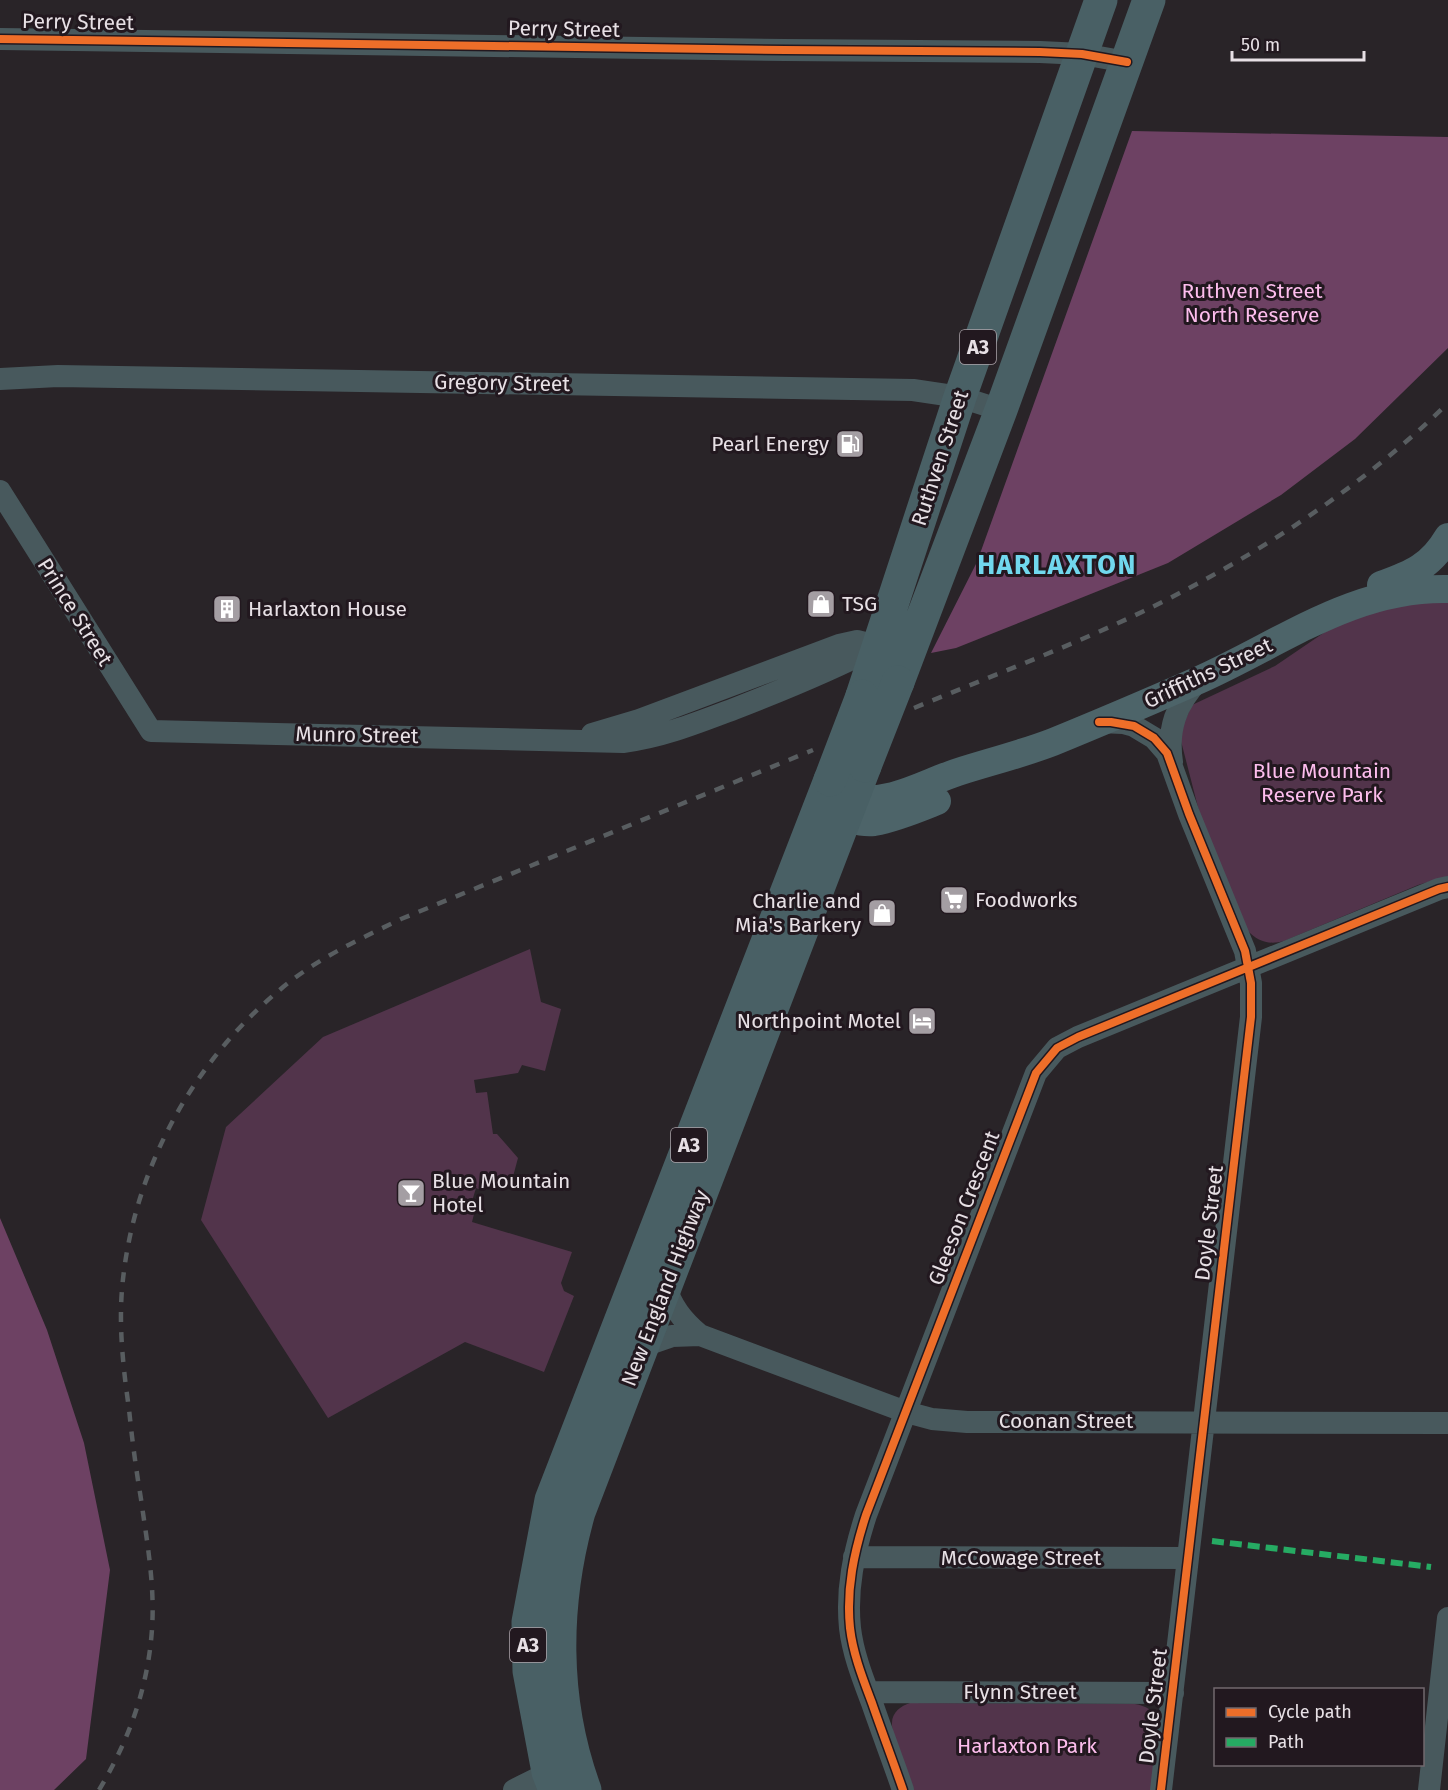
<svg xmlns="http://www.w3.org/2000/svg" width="1448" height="1790" font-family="'Fira Sans',sans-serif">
<rect width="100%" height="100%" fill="#292428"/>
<path fill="#52344b" d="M1448 597V876L1418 885 1284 941C1269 945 1258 942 1247 930L1200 815 1181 741 1179 734 1192 705 1275 666 1325 632 1361 614Z
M530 949 541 1002 561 1009 545 1071 522 1065 518 1073 474 1080 476 1093 487 1092 493 1134H497L518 1158 511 1184 485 1176 481 1190 476 1188 470 1208 475 1210 472 1222 572 1252 561 1283 564 1291 574 1296 544 1372 465 1342 328 1418 201 1220 226 1127 323 1037Z
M910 1703 1135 1704C1146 1706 1153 1710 1159 1720L1154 1790H914C909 1775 891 1737 892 1723 892 1712 901 1706 910 1703Z"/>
<path fill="#6d4163" d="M1132 131 1448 137V348L1355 439 1281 495 1168 563 956 648 931 653 977 562Z
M0 1218 47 1330 84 1443 110 1570 86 1759 54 1790H0Z"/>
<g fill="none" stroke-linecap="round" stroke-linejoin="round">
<path stroke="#48595d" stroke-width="22" d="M0 39 785 50 1040 52 1082 54 1127 62
M0 379 58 376 913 390 960 397 1001 410
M0 491 151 731 623 742C662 737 697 723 734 709 783 690 832 670 878 646
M1100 722 1123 723 1134 726 1154 738 1167 753 1189 814 1245 951 1251 983V1017L1161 1790
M592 734 639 720 839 645 857 641 881 647
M1172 762C1167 729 1176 704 1199 680
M666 1286C671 1307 684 1322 700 1335L906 1412 932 1419 967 1422 1448 1423
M643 1346 672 1336 700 1335
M854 1557 1188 1558
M868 1692 1173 1693
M514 1790 560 1767
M903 1790C893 1761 882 1732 872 1703 863 1679 853 1654 850 1628 846 1589 854 1552 866 1515L1036 1073 1057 1048 1078 1037 1439 889 1448 887
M1429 1790 1448 1618"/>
<path stroke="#4d6469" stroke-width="28" d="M1381 585C1412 574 1431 566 1448 537
M832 791C839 793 846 797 853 798 891 805 924 783 958 772 989 762 1022 754 1053 742 1102 722 1151 701 1199 680 1282 643 1353 587 1448 589
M824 809C839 815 857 824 874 822 896 818 917 809 937 801"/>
<path stroke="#496065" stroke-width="33" d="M898 682 1001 410 1149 0
M862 696 960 397 1101 0
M555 1790 548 1772 529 1671 528 1622 551 1500 830 780
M585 1790C552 1700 553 1604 579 1512L865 766"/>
<path stroke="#585d60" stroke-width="4.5" stroke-dasharray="10 10" stroke-linecap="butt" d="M914 708C991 676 1069 647 1144 611 1255 557 1360 489 1448 403
M99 1790C129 1740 148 1688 152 1629 155 1585 147 1542 141 1499 136 1469 132 1439 129 1409 123 1367 118 1322 123 1279 136 1161 199 1052 292 980 325 955 364 937 401 919L813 750"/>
<path stroke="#496065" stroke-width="33" d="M865 766 898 682
M830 780 862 696"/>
<path stroke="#26ab63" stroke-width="6" stroke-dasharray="12 6" stroke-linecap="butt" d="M1212 1541 1431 1567"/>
<g stroke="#22181f" stroke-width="11">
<path id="cycleway" d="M0 39 785 50 1040 52 1082 54 1127 62
M1099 722H1111L1134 726 1154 738 1167 753 1189 814 1245 951 1251 983V1017L1161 1790
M903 1790C893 1761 882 1732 872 1703 863 1679 853 1654 850 1628 846 1589 854 1552 866 1515L1036 1073 1057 1048 1078 1037 1439 889 1448 887"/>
</g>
<use href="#cycleway" stroke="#ee6e29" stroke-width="8"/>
</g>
<defs>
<g id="fuel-square" transform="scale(1.5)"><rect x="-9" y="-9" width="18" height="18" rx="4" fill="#a49ea3" stroke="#22181f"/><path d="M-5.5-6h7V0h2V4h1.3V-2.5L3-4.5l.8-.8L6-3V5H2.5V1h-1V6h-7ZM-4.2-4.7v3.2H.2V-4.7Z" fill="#fff"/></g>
<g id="shop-square" transform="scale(1.5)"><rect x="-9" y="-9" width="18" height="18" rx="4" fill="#a49ea3" stroke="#22181f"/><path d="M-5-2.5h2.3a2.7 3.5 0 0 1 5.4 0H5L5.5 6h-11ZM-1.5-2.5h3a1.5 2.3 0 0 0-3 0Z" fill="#fff"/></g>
<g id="building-square" transform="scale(1.5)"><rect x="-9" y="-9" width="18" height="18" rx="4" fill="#a49ea3" stroke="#22181f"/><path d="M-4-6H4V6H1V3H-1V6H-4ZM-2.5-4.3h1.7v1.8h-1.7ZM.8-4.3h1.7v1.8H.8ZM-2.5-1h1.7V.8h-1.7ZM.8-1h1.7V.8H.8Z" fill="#fff"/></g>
<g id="supermarket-square" transform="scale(1.5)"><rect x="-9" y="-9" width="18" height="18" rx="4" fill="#a49ea3" stroke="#22181f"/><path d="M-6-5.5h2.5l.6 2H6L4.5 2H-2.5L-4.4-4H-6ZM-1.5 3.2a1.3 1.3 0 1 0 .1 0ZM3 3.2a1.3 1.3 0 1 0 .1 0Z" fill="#fff"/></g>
<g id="hotel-square" transform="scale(1.5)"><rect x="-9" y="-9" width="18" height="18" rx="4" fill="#a49ea3" stroke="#22181f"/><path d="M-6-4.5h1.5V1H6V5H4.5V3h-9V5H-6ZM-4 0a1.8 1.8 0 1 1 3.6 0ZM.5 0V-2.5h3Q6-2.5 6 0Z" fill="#fff"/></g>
<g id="bar-square" transform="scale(1.5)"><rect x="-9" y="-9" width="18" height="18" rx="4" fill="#a49ea3" stroke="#22181f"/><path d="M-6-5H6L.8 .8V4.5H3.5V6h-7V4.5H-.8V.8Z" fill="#fff"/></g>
</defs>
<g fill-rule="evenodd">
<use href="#fuel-square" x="850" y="444"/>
<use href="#shop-square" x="821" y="604"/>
<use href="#building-square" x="227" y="609"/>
<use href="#supermarket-square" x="954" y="900"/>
<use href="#shop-square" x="882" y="913"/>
<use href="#hotel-square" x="922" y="1021"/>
<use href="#bar-square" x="411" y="1193"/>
</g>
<g text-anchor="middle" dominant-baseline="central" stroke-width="6" stroke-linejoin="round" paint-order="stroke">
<g fill="#22181f" stroke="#aca4aa" stroke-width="1.5">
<rect x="960" y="330" width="36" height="34" rx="4.5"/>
<rect x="671" y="1128" width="36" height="34" rx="4.5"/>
<rect x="510" y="1628" width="36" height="34" rx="4.5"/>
</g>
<g font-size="20" font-weight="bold" fill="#e7e0e5">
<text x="978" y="347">A3</text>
<text x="689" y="1145">A3</text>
<text x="528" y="1645">A3</text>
</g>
<g font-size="21" fill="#e7e0e5" stroke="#22181f">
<text transform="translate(78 22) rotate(1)">Perry Street</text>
<text transform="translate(564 29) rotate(1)">Perry Street</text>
<text transform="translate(502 383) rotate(1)">Gregory Street</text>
<text transform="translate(940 458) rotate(-72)">Ruthven Street</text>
<text transform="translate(75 612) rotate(58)">Prince Street</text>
<text transform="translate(1208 673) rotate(-25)">Griffiths Street</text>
<text transform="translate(357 735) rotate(1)">Munro Street</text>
<text transform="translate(964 1208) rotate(-69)">Gleeson Crescent</text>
<text transform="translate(1209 1223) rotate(-83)">Doyle Street</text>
<text transform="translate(665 1288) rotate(-69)">New England Highway</text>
<text x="1066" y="1421">Coonan Street</text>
<text x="1021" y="1558">McCowage Street</text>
<text x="1020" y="1692">Flynn Street</text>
<text transform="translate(1153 1706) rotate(-83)">Doyle Street</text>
</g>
<g font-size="21" fill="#fdbded" stroke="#22181f">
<text x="1252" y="291">Ruthven Street<tspan x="1252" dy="24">North Reserve</tspan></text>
<text x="1322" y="771">Blue Mountain<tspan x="1322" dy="24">Reserve Park</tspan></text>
<text x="1027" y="1746">Harlaxton Park</text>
</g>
<g font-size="21" fill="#e7e0e5" stroke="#22181f" text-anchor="start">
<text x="829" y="444" text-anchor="end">Pearl Energy</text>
<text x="842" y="604">TSG</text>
<text x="248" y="609">Harlaxton House</text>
<text x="975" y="900">Foodworks</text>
<text x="861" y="901" text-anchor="end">Charlie and<tspan x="861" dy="24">Mia's Barkery</tspan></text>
<text x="901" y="1021" text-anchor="end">Northpoint Motel</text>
<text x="432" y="1181">Blue Mountain<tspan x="432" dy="24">Hotel</tspan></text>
</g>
<g font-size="27" font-weight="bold" letter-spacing="1.5" fill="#71d8ee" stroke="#22181f">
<text x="1057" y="565">HARLAXTON</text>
</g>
</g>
<rect x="1214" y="1688" width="210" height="78" fill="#22181f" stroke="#71686e" stroke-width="1.5"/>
<rect x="1226" y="1708" width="30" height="9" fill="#ee6e29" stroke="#71686e" stroke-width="1.5"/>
<text x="1268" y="1718" font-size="18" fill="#e7e0e5">Cycle path</text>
<rect x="1226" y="1738" width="30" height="9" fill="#26ab63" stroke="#71686e" stroke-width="1.5"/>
<text x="1268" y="1748" font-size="18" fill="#e7e0e5">Path</text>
<path d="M1232 51v9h132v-9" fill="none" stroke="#e7e0e5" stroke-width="3"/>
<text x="1241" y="51" font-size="18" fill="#e7e0e5" stroke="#22181f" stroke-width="4.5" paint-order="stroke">50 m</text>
</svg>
